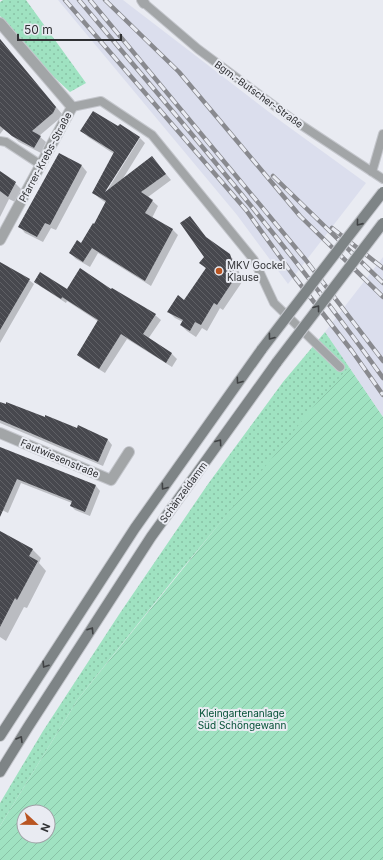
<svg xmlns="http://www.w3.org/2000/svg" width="383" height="860" font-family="Inter,sans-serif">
<defs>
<pattern id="grass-dots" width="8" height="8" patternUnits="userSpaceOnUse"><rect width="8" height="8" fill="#9fe2c1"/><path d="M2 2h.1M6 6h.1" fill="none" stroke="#89c2a6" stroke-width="1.8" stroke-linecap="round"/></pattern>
<pattern id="garden-furrows" width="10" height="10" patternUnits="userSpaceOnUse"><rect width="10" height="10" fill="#9fe2c1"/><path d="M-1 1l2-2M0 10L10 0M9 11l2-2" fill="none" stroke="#89c2a6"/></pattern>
<pattern id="building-back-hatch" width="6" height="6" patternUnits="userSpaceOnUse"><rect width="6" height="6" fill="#47484e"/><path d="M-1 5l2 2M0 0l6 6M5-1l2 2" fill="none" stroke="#5f6065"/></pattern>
</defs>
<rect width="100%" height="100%" fill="#e9ebf2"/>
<path fill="#dbdeed" d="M58 0H123L282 122 366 183 288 284 237 215Z
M383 257V417L325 332Z"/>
<path fill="url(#grass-dots)" d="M3 0H26L86 83 70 92 42 66 0 16V2Z
M325 332 349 367 177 575 78 699 0 826V803L43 731 120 613 208 484 283 382Z"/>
<path fill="url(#garden-furrows)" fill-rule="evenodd" d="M349 367 383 417V860H0V826L78 699 314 406ZM24 812H48V836H24Z"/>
<path fill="#0003" d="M0 39 62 114 59 119 39 136 46 142 41 153 19 142 4 129 0 134Z
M119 128 139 137 101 196 103 197 140 138 145 143 122 180 152 157 171 180 148 197 158 206 152 218 172 229 178 235 151 286 98 253 90 267 76 259 70 253 82 244 95 225 106 203 99 198 93 192 114 154 88 137 82 131Z
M59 154 82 166 87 172 56 230 51 228 43 242 25 233 20 227Z
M2 174 15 183 21 189 15 202 9 199 0 217V177Z
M189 217 208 240 229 255 236 262 242 282 223 310 220 308 207 331 202 328 196 337 187 331 181 325 183 322 175 318 169 312 184 301 206 269 201 263 205 257Z
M0 266 29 280 34 284 0 343Z
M35 281 66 290H111L155 315 161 320 148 339 172 354 177 359 172 367 127 339 105 373 84 360 78 355 99 322 67 301 66 303 40 286Z
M0 403 77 430 78 427 108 440 112 445 103 466 0 423Z
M0 448 96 486 100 491 90 516 75 510 71 506 72 503 21 483 8 513 0 509Z
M0 533 32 549 41 558 39 563 46 571 27 608 24 607 6 641 0 637Z"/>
<path fill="url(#building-back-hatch)" d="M0 39 56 107 53 113 32 131 41 136 34 148 12 136 0 126Z
M93 111 118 126 120 124 140 137 105 192 152 156 166 174 141 192 153 200 145 213 173 229 145 281 92 248 83 262 69 253 77 240 81 243 93 223 94 224 106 201 92 193 114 152 80 131Z
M59 153 82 165 50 225 45 223 37 237 18 227Z
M0 171 16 182 8 197 0 191Z
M190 216 206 237 230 254 237 275 217 305 214 303 201 325 195 322 190 331 180 325 183 320 167 312 178 295 184 300 206 268 199 263 204 257 180 223Z
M0 262 30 279 0 330Z
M80 268 111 289 112 288 156 314 143 334 172 353 166 363 121 334 99 369 77 355 98 320 62 297Z
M40 272 67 289 61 299 34 282Z
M0 402 6 404V402L45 417V415L77 428 78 425 108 439 98 462 0 420Z
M0 447 96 485 85 512 70 506 72 501 17 479 0 517Z
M0 531 33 549 29 556 38 561 17 600 15 598 0 627Z"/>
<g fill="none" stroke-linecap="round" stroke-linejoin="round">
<g stroke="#c4c6cc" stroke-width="10">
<path id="service" d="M144 3 198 49 292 119 383 179
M72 107 101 101 152 135 254 260 274 303 340 367
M0 141 6 142 41 165
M372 172 383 134"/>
</g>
<g stroke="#c4c6cc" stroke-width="12">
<path id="minor" d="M142 0 144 3
M0 23 72 107 0 240
M0 433 111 480 129 452"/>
</g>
<g stroke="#c4c6cc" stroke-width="12">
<path id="secondary" d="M0 736 135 528 262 349
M0 772 28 727 151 537 277 362"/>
</g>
<use href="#service" stroke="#a2a5a7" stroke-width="8"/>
<use href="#minor" stroke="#a2a5a7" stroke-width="10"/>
<use href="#secondary" stroke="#7e8486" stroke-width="10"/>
<g stroke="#898a8f" stroke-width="4.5">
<path id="rail" d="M65 0 246 210 293 275 352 351 383 395
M79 0C183 124 289 246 383 378
M90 0 305 259 383 361
M105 0 179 72 300 216 383 297
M273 176 383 283
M332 228 383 268"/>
</g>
<use href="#rail" stroke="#e9ebf2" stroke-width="3" stroke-dasharray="9" stroke-linecap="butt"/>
<g stroke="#c4c6cc" stroke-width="12" stroke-linecap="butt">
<path id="secondary-bridge" d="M262 349 345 241 383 192
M277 362 383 223"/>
</g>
<use href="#secondary-bridge" stroke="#7e8486" stroke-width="10"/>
</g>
<defs><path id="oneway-chevron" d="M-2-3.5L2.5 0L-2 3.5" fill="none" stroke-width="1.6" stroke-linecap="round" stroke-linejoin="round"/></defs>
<g stroke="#404244">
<use href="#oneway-chevron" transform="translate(359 223) rotate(129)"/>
<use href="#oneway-chevron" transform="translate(317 308) rotate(-53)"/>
<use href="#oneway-chevron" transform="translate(271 337) rotate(127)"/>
<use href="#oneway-chevron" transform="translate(239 381) rotate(126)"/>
<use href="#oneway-chevron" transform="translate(219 442) rotate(-54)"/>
<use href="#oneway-chevron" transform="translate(164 487) rotate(126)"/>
<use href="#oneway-chevron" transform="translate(91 630) rotate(-57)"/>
<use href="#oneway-chevron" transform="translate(45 665) rotate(123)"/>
<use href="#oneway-chevron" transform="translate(20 739) rotate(-59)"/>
</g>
<circle fill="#b95522" stroke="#e9ebf2" stroke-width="1.5" cx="219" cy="271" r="4"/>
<g text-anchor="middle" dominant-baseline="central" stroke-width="4" stroke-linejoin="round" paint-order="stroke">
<g font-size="10" fill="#303134" stroke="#e9ebf2">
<text transform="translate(259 94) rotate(36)">Bgm.-Butscher-Straße</text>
<text transform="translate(45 157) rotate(-62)">Pfarrer-Krebs-Straße</text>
<text transform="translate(60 458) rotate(23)">Fautwiesenstraße</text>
<text transform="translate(183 492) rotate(-54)">Schänzeldamm</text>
</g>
<g font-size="10" fill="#303134" stroke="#e9ebf2" text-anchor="start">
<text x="227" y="265">MKV Gockel<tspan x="227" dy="12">Klause</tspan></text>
</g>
<g font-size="10" fill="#004e33" stroke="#e9ebf2">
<text x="242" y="713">Kleingartenanlage<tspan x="242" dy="12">Süd Schöngewann</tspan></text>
</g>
</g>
<g transform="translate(36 824) rotate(112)"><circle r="19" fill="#e9ebf2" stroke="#9fa1a6"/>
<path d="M0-3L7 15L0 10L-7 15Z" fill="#b95522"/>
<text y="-6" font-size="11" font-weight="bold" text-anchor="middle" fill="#303134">N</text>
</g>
<path d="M18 34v6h103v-6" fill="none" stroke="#303134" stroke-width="2"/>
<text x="24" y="34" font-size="12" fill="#303134" stroke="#e9ebf2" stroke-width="3" paint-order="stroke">50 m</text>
</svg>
